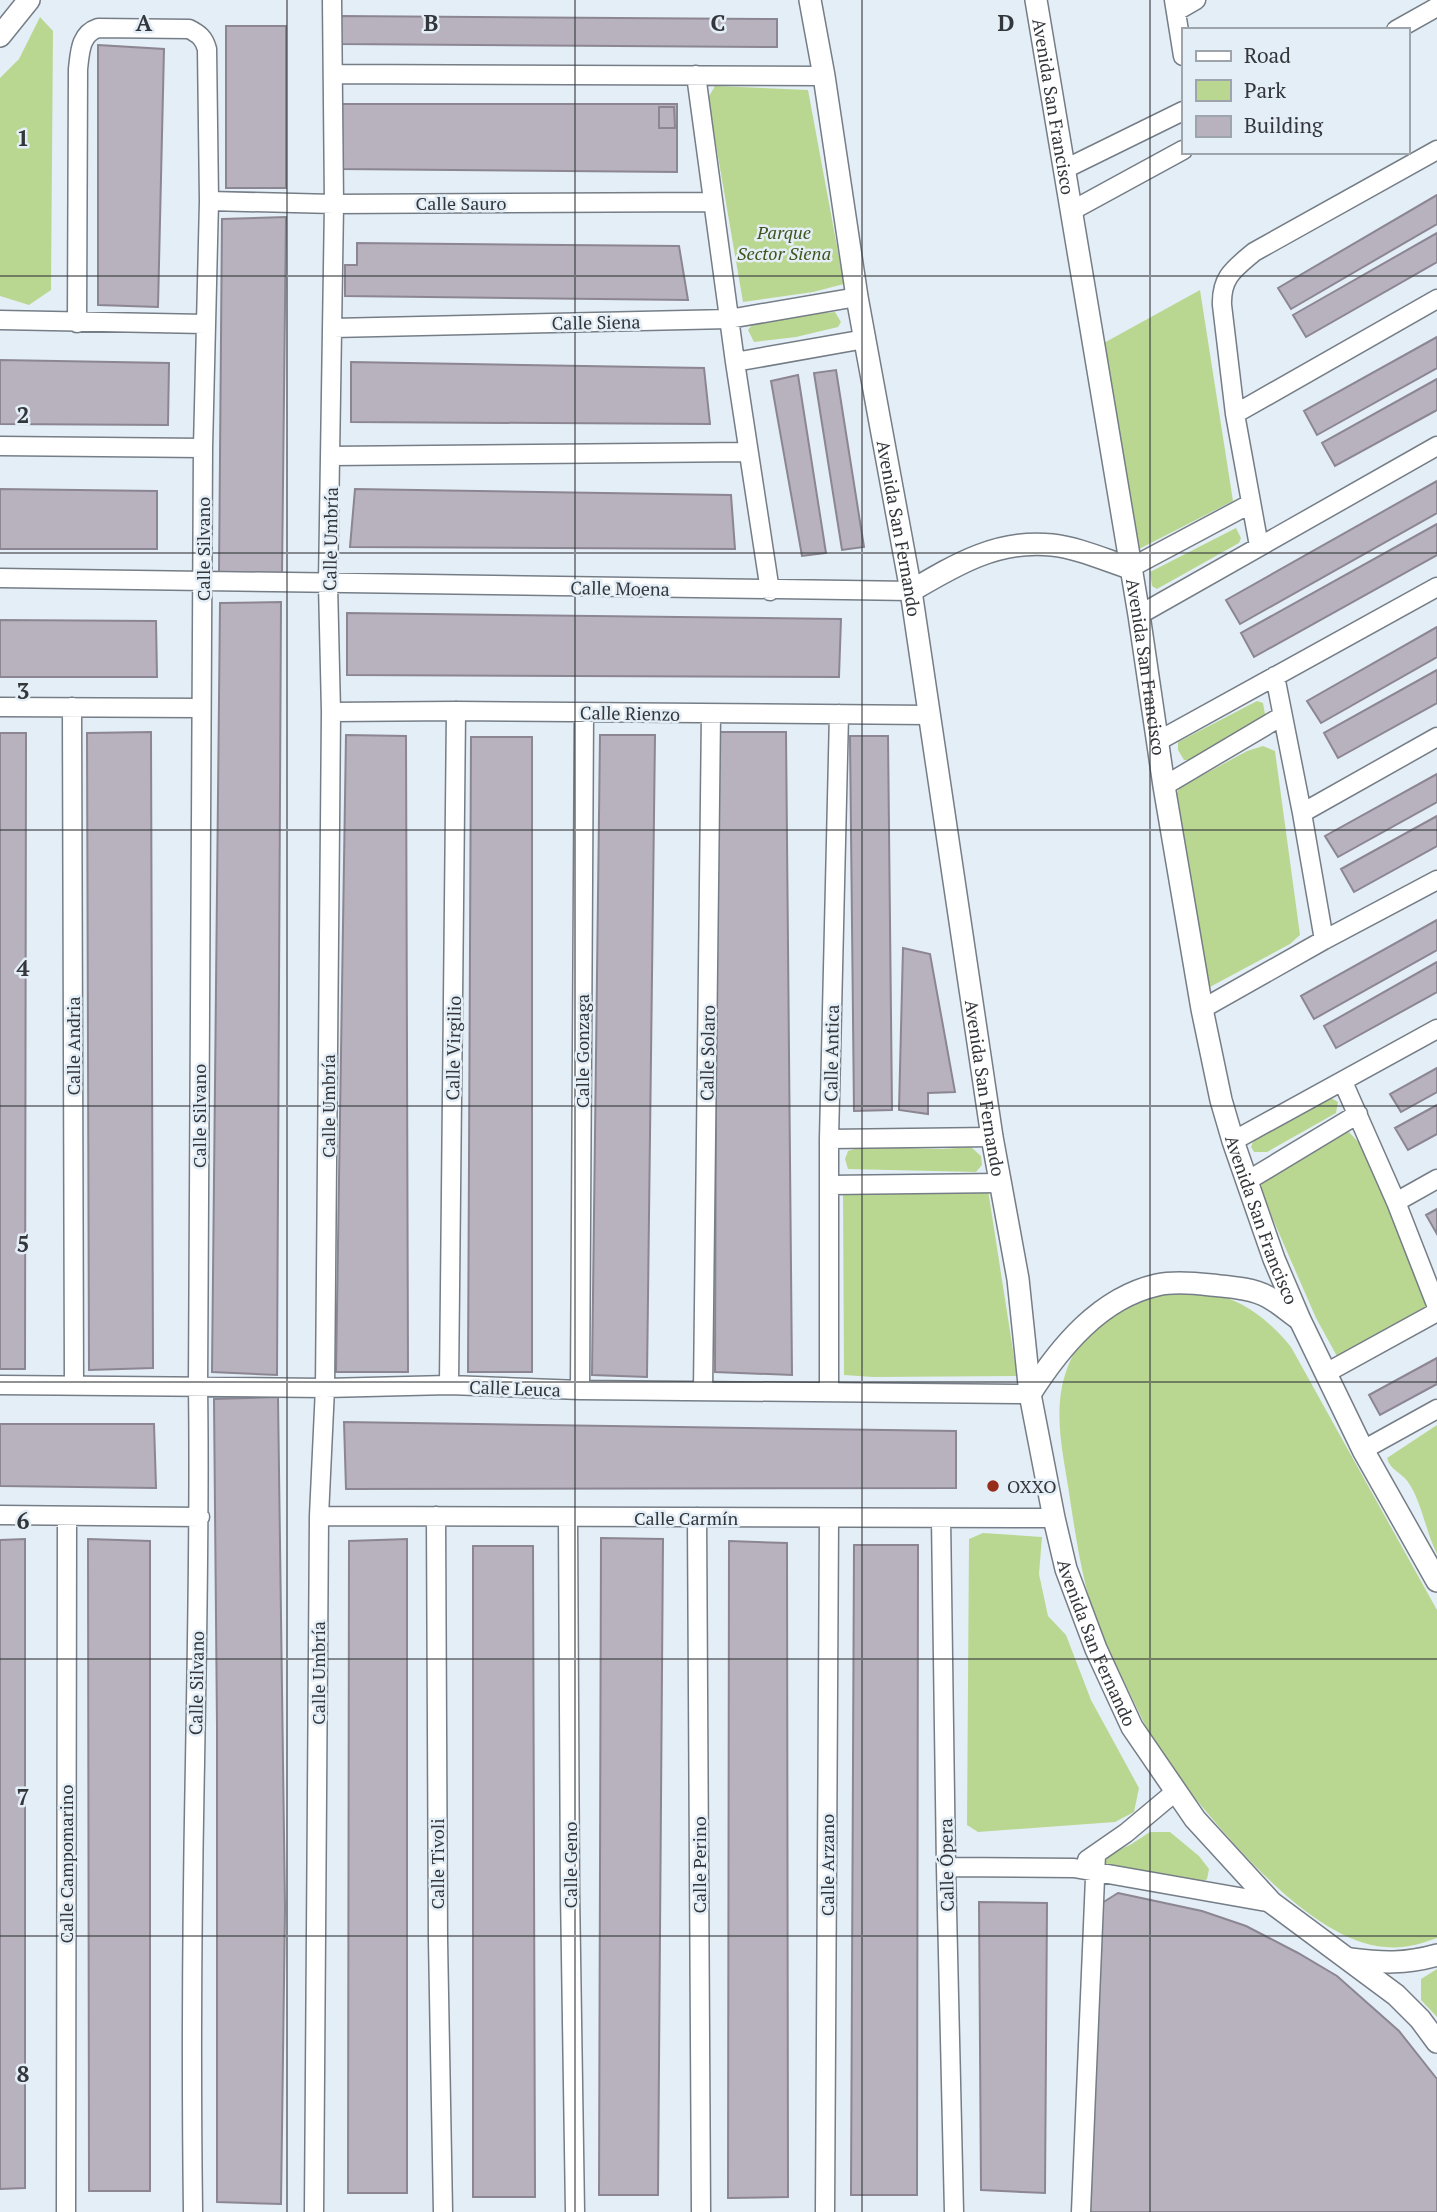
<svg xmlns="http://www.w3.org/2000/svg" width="1437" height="2212" font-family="'PT Serif',serif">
<rect width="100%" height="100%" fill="#e4eef7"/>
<path fill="#bad792" d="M40 17 53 31 51 290 29 305 0 296V78L19 59Z
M715 86 808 90 844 284 813 292 743 302 708 98Z
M1200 290 1233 501 1139 549 1130 509 1102 344Z
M835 312 841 322 838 327 796 337 754 342 748 330 753 323 793 316Z
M1236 528 1241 538 1239 543 1157 589 1152 586 1150 572Z
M1257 701 1263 703 1265 714 1262 719 1189 760H1184L1178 750V742Z
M1263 746 1275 751 1300 935 1290 944 1208 988 1176 795 1179 788 1247 751Z
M1331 1098 1338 1102 1336 1113 1267 1152H1254L1251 1147 1255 1136Z
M1349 1132 1362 1146 1428 1305 1338 1358 1316 1318 1261 1192 1262 1180 1338 1134Z
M861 1147 942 1149 971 1147 981 1156 982 1165 976 1172 848 1169 845 1159 848 1151Z
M928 1190 961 1193 988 1190 1017 1376 873 1377 844 1375 843 1194Z
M1165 1292C1178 1292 1192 1290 1204 1292 1243 1299 1267 1318 1291 1347L1437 1610V1938C1421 1944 1403 1949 1385 1947 1319 1942 1244 1857 1204 1809 1188 1789 1169 1768 1156 1745 1147 1730 1140 1714 1132 1698 1123 1679 1113 1660 1104 1641 1083 1593 1076 1538 1068 1486 1061 1442 1051 1400 1072 1357 1089 1323 1131 1302 1165 1292Z
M1437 1425V1554C1426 1533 1422 1502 1408 1482 1401 1472 1390 1470 1387 1458Z
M983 1533 1042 1537 1039 1574 1048 1616 1066 1635 1091 1700 1139 1788 1134 1812 1115 1822 978 1832 967 1825 969 1539Z
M1150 1832H1170L1199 1856 1209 1869 1207 1879 1198 1885 1105 1870 1104 1856 1130 1845Z
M1437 1969V2017L1421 2000V1979Z"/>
<path fill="#b7b2bd" stroke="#8b8691" stroke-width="2" d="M340 16 777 19V47L340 44Z
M226 26H286V188H226Z
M98 45 164 49 158 307 98 305Z
M340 104H677V172L340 169Z
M659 107H674L675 128H659Z
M1437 195V224L1291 309 1278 288Z
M286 217 282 575 219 574 222 219Z
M1437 233V262L1306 337 1293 315Z
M357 243 679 246 688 300 345 296V265H357Z
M1437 337V368L1317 435 1304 411Z
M0 360 169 363 168 425 0 424Z
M351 362 704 368 710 424 351 422Z
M836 370 864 547 842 550 814 373Z
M798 375 826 553 802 556 771 381Z
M1437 379V410L1335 466 1322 443Z
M1437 481V513L1240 624 1226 600Z
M0 489 157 491V549H0Z
M355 489 731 495 735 549 350 547Z
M1437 524V555L1254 657 1241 633Z
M281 602 277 1375 212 1372 220 603Z
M347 613 841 619 839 677 347 675Z
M0 620 156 621 157 677H0Z
M1437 627V657L1321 723 1307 701Z
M1437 670V703L1338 758 1324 733Z
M151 732 153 1368 89 1370 87 733Z
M717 732H786L792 1375 715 1372Z
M0 733H26L25 1369H0Z
M346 735 406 736 408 1372H336Z
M600 735H655L647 1377 592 1375Z
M850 736H888L892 1110 854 1111Z
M471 737H532V1372H468Z
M1437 774V802L1338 857 1325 836Z
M1437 816V846L1354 892 1341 869Z
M1437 920V950L1314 1019 1301 996Z
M903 948 930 954 955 1092 928 1093V1114L899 1110Z
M1437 962V992L1336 1048 1324 1026Z
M1437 1068V1092L1401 1112 1390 1094Z
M1437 1105V1134L1408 1150 1395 1128Z
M1437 1209V1234L1426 1215Z
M1437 1358V1384L1380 1415 1369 1395Z
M278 1397 285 1908 281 2204 217 2202V1727L214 1399Z
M344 1422 956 1431V1488L346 1489Z
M0 1424H154L156 1488 0 1486Z
M601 1538 663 1539 658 2195H599Z
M25 1539V2188L0 2189V1540Z
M88 1539 150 1541V2191H89Z
M407 1539V2193H348L349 1541Z
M729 1541 787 1543 788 2197 728 2198Z
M854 1545H918L917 2195H851Z
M473 1546H533L535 2197H473Z
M1118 1893 1202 1911 1246 1926 1298 1953 1337 1976 1399 2031 1437 2079V2212H1090L1097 1965 1102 1903Z
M979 1902 1047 1903 1045 2193 981 2190Z"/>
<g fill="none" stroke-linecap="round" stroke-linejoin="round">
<g stroke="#757d86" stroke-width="21">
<path id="minor" d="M1174 0 1183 56
M1177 11 1196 0
M1396 30 1437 7
M333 74 824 76
M696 75 735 362 770 591
M1065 169 1183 111
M209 201 334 204 713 202
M1073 210 1183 150
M0 320 205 324
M77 323 78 69C80 52 80 34 98 28L189 29C199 34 204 38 207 49L209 201 203 448 198 1387C200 1512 197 1637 195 1763 192 1912 191 2062 193 2212
M333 328 729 319 857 297
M735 362 865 339
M1235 414 1437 299
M0 446 203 448
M331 456 748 452
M1259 546 1235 414 1222 305C1221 277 1234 269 1254 252L1437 150
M1130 568 1250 504
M0 578 911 591
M1139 615 1437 446
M1275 676 1302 813 1324 940
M0 707 201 708
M72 707 74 1386
M331 712 456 711 929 715
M1158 741 1437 587
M1164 786 1282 716
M1302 813 1437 737
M1202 1009 1324 940 1437 880
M1343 1082 1396 1202 1437 1307
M829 1139 992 1137
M1233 1141 1437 1029
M1247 1181 1358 1114
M829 1185 1001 1183
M1396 1202 1437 1179
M1326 1373 1437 1312
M0 1385 325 1388 449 1385 580 1390 1030 1394
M449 1385 456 711
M580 1390 584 713
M703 1391 711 714
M829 1392V1139L839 714
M1363 1450 1437 1409
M0 1515 200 1517
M319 1516 1054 1518
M436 1516 438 1940 443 2212
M697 1517 701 2212
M568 1518 570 1892 575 2212
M941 1518 946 1867 954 2212
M1087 1860 1126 1833 1175 1792
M946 1867 1074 1868 1272 1903
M66 2212 67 1516
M314 2212 319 1516 325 1388 331 712 328 584 334 204 332 0
M825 2212 829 1518
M1081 2212 1096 1854"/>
</g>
<g stroke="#757d86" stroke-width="24">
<g id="tertiary">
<path id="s1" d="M810 0 824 76 857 297 911 591 992 1137 1018 1279 1030 1394 1054 1518 1066 1569 1096 1649 1132 1727 1195 1819 1272 1903 1396 1995 1420 2019 1437 2042"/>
<path id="s2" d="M1036 0 1139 615 1164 786 1202 1009 1221 1100 1233 1141 1274 1259 1300 1320 1363 1450 1437 1581"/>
<path d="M0 36 29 0"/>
<path d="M911 591C955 565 998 539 1052 545 1079 548 1105 560 1130 568"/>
<path d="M1030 1394C1060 1347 1100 1298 1157 1285 1174 1281 1194 1283 1211 1285 1229 1287 1252 1288 1268 1297 1279 1303 1289 1312 1299 1319"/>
<path d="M1350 1959C1383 1963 1405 1964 1437 1955"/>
</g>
</g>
<use href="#minor" stroke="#fff" stroke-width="18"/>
<use href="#tertiary" stroke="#fff" stroke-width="21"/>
</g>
<path fill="none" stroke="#33363a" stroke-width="2" stroke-opacity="0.55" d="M287 0V2212M575 0V2212M862 0V2212M1150 0V2212M0 276H1437M0 553H1437M0 830H1437M0 1106H1437M0 1382H1437M0 1659H1437M0 1936H1437"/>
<circle fill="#962d1a" stroke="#e4eef7" stroke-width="2.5" cx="993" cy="1486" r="7"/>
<g text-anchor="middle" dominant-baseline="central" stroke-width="5" stroke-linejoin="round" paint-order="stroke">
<g font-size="18" fill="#33363a" stroke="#e4eef7">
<text stroke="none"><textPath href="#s2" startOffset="108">Avenida San Francisco</textPath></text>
<text x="461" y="203">Calle Sauro</text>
<text transform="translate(596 322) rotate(-1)">Calle Siena</text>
<text stroke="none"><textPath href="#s1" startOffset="536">Avenida San Fernando</textPath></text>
<text transform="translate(330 539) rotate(-89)">Calle Umbría</text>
<text transform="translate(203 549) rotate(-90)">Calle Silvano</text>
<text transform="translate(620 588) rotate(1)">Calle Moena</text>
<text stroke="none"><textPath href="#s2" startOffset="676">Avenida San Francisco</textPath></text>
<text transform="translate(630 713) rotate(1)">Calle Rienzo</text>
<text transform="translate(73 1046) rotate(-90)">Calle Andria</text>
<text transform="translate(453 1048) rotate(-89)">Calle Virgilio</text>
<text transform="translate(582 1051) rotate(-90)">Calle Gonzaga</text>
<text transform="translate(707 1053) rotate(-89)">Calle Solaro</text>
<text transform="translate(831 1053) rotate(-89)">Calle Antica</text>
<text stroke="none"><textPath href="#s1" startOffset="1102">Avenida San Fernando</textPath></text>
<text transform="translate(328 1106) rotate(-90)">Calle Umbría</text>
<text transform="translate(199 1116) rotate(-90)">Calle Silvano</text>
<text stroke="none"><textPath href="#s2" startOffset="1242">Avenida San Francisco</textPath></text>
<text transform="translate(515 1388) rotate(2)">Calle Leuca</text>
<text x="686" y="1518">Calle Carmín</text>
<text stroke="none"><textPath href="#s1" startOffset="1670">Avenida San Fernando</textPath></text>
<text transform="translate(318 1673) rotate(-90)">Calle Umbría</text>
<text transform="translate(196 1683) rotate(-89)">Calle Silvano</text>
<text transform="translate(66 1864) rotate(-90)">Calle Campomarino</text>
<text transform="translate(437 1864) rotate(-90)">Calle Tivoli</text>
<text transform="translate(570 1865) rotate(-90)">Calle Geno</text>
<text transform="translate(699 1865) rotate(-90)">Calle Perino</text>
<text transform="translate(827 1865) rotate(-90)">Calle Arzano</text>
<text transform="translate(946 1865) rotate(-91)">Calle Ópera</text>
</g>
<g font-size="18" font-style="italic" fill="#40541e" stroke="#e4eef7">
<text x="784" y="232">Parque<tspan x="784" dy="21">Sector Siena</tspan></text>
</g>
<g font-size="18" fill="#33363a" stroke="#e4eef7" text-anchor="start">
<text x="1007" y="1486">OXXO</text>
</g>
</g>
<g font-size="23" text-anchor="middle" font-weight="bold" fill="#33363a" stroke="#e4eef7" stroke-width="5" stroke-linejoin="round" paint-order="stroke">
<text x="144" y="31">A</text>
<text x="431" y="31">B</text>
<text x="718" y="31">C</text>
<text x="1006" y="31">D</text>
<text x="23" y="146">1</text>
<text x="23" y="423">2</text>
<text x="23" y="699">3</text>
<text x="23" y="976">4</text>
<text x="23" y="1252">5</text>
<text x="23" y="1529">6</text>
<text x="23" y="1805">7</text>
<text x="23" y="2082">8</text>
</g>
<rect x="1182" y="28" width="228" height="126" fill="#e4eef7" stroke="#9da4ab" stroke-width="2"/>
<rect x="1196" y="51" width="35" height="10" fill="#ffffff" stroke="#9da4ab" stroke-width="2"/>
<text x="1244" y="63" font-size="21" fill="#33363a">Road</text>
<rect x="1196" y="80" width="35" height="21" fill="#bad792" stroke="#9da4ab" stroke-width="2"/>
<text x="1244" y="98" font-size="21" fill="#33363a">Park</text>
<rect x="1196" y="116" width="35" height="21" fill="#b7b2bd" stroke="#9da4ab" stroke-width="2"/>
<text x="1244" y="133" font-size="21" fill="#33363a">Building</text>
</svg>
